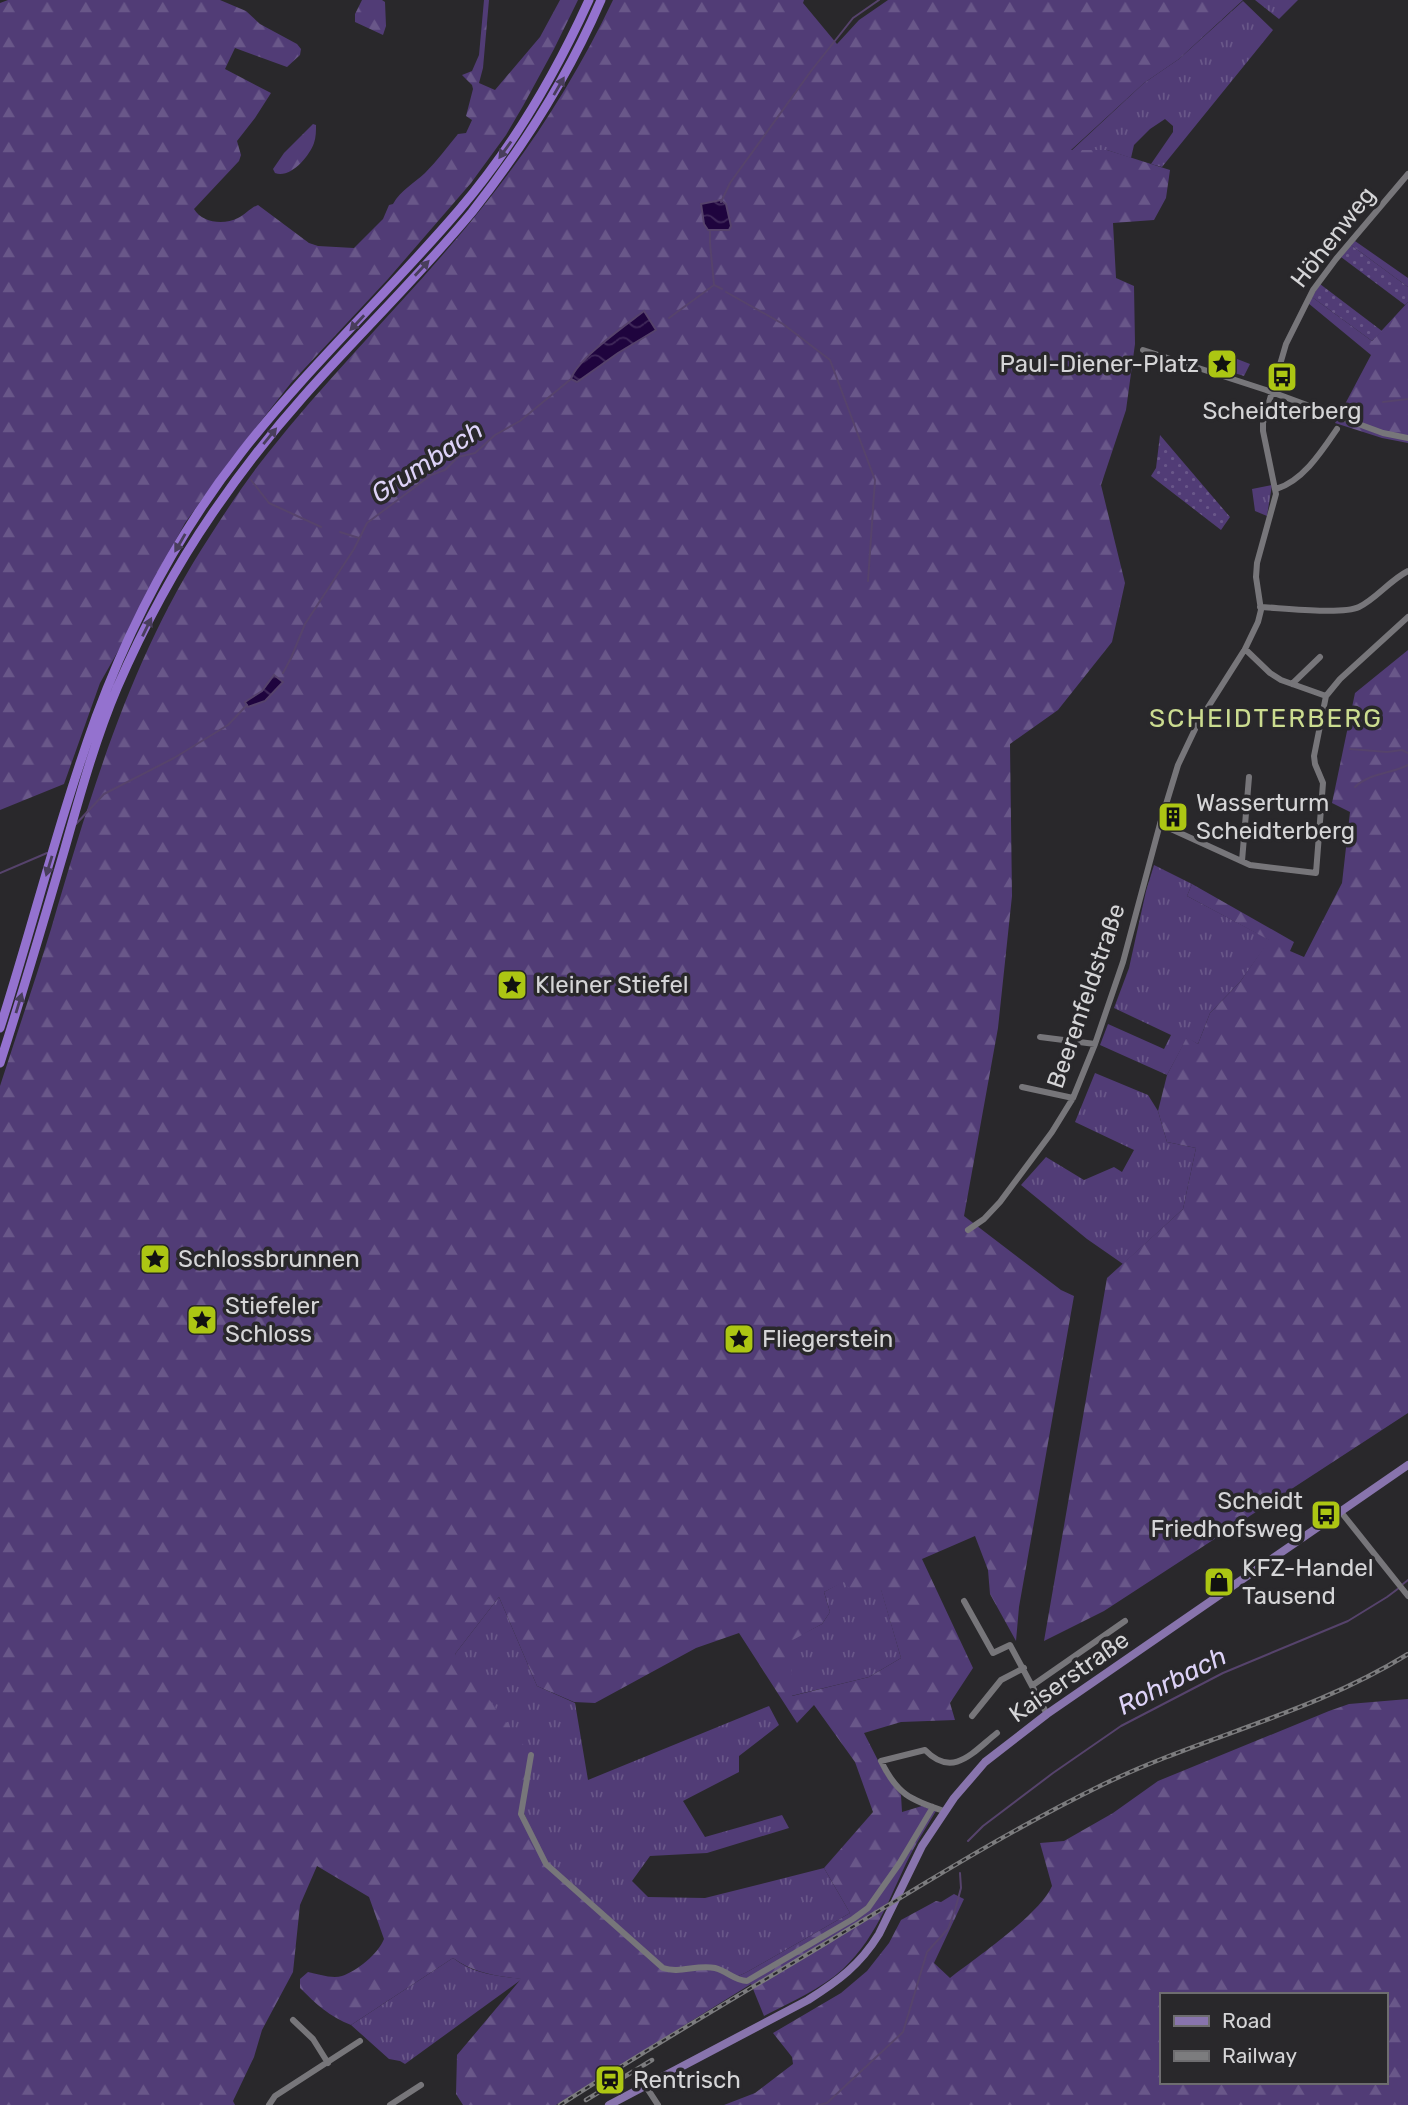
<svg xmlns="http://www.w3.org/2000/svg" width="1408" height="2105" font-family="Rubik,sans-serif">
<defs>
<pattern id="grass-tufts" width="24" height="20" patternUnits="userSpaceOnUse" patternTransform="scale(1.75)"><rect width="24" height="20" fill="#513c76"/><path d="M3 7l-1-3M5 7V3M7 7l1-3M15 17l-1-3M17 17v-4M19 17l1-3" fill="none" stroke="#695789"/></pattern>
<pattern id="forest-firs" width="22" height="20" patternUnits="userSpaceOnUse" patternTransform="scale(1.75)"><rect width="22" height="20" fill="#513c76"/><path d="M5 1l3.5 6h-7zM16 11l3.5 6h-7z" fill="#695789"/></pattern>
<pattern id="garden-dots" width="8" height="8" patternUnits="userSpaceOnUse" patternTransform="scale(1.75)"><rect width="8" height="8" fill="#513c76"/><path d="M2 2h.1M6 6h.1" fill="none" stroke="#695789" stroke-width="1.8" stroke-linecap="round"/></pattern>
<pattern id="water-waves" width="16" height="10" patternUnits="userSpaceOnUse" patternTransform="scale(1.75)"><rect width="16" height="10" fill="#1f043e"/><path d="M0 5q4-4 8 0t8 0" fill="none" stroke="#3f2859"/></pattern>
</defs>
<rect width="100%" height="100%" fill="#29282b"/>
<path fill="url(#grass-tufts)" d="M1255 0H1298L1279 19Z
M1243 1 1273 30 1162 167 1151 164 1173 132V126L1165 119 1150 129 1134 145 1131 158 1107 150 1071 151 1144 83 1179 59Z
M1214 350 1250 364 1244 376 1218 368Z
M1272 485 1267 516 1255 511 1252 489Z
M1154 865 1192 884 1187 896 1270 940 1240 982 1210 1013 1198 1044 1187 1038 1167 1075 1100 1045 1108 1024 1164 1049 1171 1035 1114 1008 1129 968 1146 891Z
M1095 1073 1148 1095 1158 1111 1167 1142 1196 1148 1183 1209 1123 1264 1087 1239 1021 1185 1046 1157 1084 1180 1114 1167 1122 1172 1134 1150 1075 1122Z
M844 1581 881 1589 901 1658 869 1677 791 1696V1640L822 1624 830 1612 824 1592Z
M499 1597 537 1686 575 1703 588 1780 769 1706 779 1725 739 1756V1772L683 1801 705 1837 782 1815 789 1828 707 1853 650 1856 632 1881 648 1897 705 1898 824 1868 850 1913 747 1972 734 1978 670 1971 546 1864 455 1654Z
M453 1958C473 1974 497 1976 522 1979L405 2064 400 2061 389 2059 351 2025Z"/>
<path fill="url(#forest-firs)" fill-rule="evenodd" d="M8 0H220L246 11 260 24 297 44 301 49 300 55 287 67 235 48 225 69 271 93 255 118 237 141 241 155 239 161 194 209C202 223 224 225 238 218 245 215 250 208 258 205L309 243 318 246 354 248 383 219 389 205 393 204C401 190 413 184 425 173 437 161 447 147 458 134L466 133 472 120 466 116 473 89 472 85 462 75 472 71 479 55 484 0H489L483 68 479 83 495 90 540 37 560 0H578L554 49 523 106 506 135 471 183 388 279 291 383 231 459 185 523 146 595 126 637 100 683 64 784 0 810V3Z
M362 0H382L385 2 386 26 383 35 355 22V14Z
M613 0H804L803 3 837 44 859 20 888 0H1243L1179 59 1144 83 1071 150H1107L1170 170 1166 198 1154 220 1113 223 1116 278 1134 286 1135 344 1126 410 1101 485 1125 583 1112 642 1058 710 1010 744 1012 896 998 1028 964 1216 1061 1290 1074 1296 1019 1607 1016 1641 990 1594 988 1570 975 1536 922 1559 973 1668 950 1703 955 1720 901 1722 864 1733 885 1774 901 1795 902 1812 922 1806 936 1811C929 1823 921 1835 914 1848 891 1891 880 1934 843 1969 821 1989 791 2002 764 2016L751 1984 556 2105H463L456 2094 457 2055 521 1979C497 1976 473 1973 453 1958L351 2025C330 2017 316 2004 300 1988V1979L308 1972C318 1974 332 1979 342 1976 357 1971 378 1954 384 1939L369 1897 317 1866 300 1905 293 1972 262 2030 254 2057 233 2101 235 2105H0V1086C17 1033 35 981 51 929 91 793 131 656 210 536 228 508 247 479 268 453 344 357 435 273 508 174 549 119 584 61 613 0ZM721 200 726 204 728 213 704 224 701 204ZM644 311 647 336 618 353 594 351ZM844 1582 859 1600 881 1590 901 1658 869 1677 792 1696 791 1641 822 1624 830 1612 824 1592ZM499 1597 537 1686 574 1702 595 1703 696 1648 739 1633 797 1723 814 1705 855 1762 873 1812 824 1868 850 1913 747 1972 734 1978 715 1969 662 1968 546 1864 521 1814 531 1755 455 1654Z
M313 124 316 125C316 131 316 137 314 143 309 157 290 179 275 173L273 169 284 153Z
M1355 241 1408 278V287L1351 245Z
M1312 297 1372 341 1408 302V443L1382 438 1335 423 1371 355 1308 303Z
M1408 650V1413L1104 1611 1044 1641 1107 1278 1183 1209 1196 1148 1167 1142 1158 1111 1167 1075 1187 1037 1198 1044 1210 1013 1240 982 1269 940 1187 896 1192 884 1294 942 1290 951 1304 957 1342 883 1350 812 1332 803 1355 693Z
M1408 1699V2105H724L755 2093 793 2064 792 2057 773 2033 841 1993 867 1971 889 1943 901 1920 936 1901 941 1902 954 1894 964 1899 934 1963 950 1978C977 1957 1039 1915 1052 1886L1040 1843 1064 1841 1113 1813 1158 1781 1329 1711 1349 1704ZM1161 1995H1385V2082H1161Z"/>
<path fill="url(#garden-dots)" d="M1351 245 1408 287V302L1405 305 1341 257Z
M1320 284 1382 331 1372 341 1312 297Z
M1160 435 1230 517 1221 530 1151 476 1156 468Z"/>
<path fill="url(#water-waves)" stroke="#56436c" stroke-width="2" d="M721 200 726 204 731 226 729 230H708L704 224 701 204Z
M644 311 656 330 618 353 577 382 571 379C577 359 626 325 644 311Z
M274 675 283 682 265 701 248 707 245 702 262 691Z"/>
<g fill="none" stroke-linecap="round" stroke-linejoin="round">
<path stroke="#56436c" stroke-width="2" d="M721 202 730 183 811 71 853 18 879 0
M714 285 722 289
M726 292 783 324 830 360 875 480 868 581
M669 318 714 285 710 243V230
M1383 402 1408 399
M251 480 269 503 321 527
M340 532 359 538
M283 673 291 658 305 624 354 549 367 523 431 475 445 470 458 457 475 453 495 435 520 421 571 379
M1350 749 1387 752 1402 750 1408 753
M1355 787C1369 773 1391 774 1408 765
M76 824 104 794 174 758 228 725 247 705
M0 873 47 853
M1403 1584 1408 1580
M968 1841 983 1826 1053 1773 1121 1726 1223 1673 1348 1621 1387 1597 1399 1588
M819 2105 827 2103 903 2032 927 1952 948 1929 955 1910 961 1888 960 1873"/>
<path stroke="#77767a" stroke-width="6" d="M1143 350 1266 390 1383 433 1408 438
M1276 489C1303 481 1322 451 1337 429
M1260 607C1282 608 1342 615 1359 607 1376 599 1390 580 1408 571
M1245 649 1270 673 1281 680 1326 696
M1292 684 1320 657
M1160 824 1250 865 1316 873 1323 783 1315 764 1314 756 1326 696 1340 679 1408 617
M1242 861 1249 777
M1040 1037 1095 1044
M1022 1087 1073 1098
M968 1230 984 1219 1000 1202 1052 1132 1073 1098 1095 1044 1123 962 1160 824 1178 765 1198 723 1245 649 1258 622 1261 610 1256 577 1257 563 1276 494 1263 431V423L1286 344 1313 290 1336 259 1408 174
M1341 1512 1408 1596
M964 1601 993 1653 1010 1645 1047 1714
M1033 1685 1125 1621
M972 1716 1001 1680 1024 1668
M531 1755 521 1814 546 1864 663 1968C680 1974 697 1964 715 1968 727 1971 735 1981 747 1981L853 1919 868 1908 899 1864 933 1807
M944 1811C910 1800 897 1794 881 1761L925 1750C953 1779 973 1752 997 1733
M293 2020 313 2039 328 2063
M645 2085 658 2105
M269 2105 275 2096 360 2041
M390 2105 421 2085"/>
<path stroke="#8874ad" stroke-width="8" d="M609 2105 808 2000C838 1981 860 1965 879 1934L922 1846 954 1798 985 1762 1047 1714 1408 1465"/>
<path stroke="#9472cf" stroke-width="9" d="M0 1028C33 925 59 819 96 717 131 623 179 532 241 453 308 367 388 293 459 210 513 147 555 75 589 0
M0 1063C23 992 44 920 65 848 80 795 95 740 117 688 143 628 175 568 212 514 240 473 271 433 304 396 359 334 419 276 472 212 524 146 568 77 601 0"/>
<g stroke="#7c7c7e" stroke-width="4.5">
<path id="rail" d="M586 2100 652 2060
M560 2105C648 2048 740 1995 831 1940 920 1886 1008 1831 1102 1785 1203 1736 1311 1714 1408 1654"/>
</g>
<use href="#rail" stroke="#29282b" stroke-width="2" stroke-dasharray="5" stroke-linecap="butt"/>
</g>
<defs><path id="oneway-solid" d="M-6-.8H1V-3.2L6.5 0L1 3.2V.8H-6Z" transform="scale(1.75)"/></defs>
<g fill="#493e5c">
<use href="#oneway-solid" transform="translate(559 86) rotate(-60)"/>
<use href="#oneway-solid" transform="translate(505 150) rotate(126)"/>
<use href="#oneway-solid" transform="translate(422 268) rotate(-47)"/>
<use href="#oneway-solid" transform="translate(357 323) rotate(133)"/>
<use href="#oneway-solid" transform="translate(270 436) rotate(-51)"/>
<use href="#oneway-solid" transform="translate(180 543) rotate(120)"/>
<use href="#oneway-solid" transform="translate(147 627) rotate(-64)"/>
<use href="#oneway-solid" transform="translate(49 866) rotate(107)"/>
<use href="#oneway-solid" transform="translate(19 1003) rotate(-73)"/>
</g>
<defs>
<g id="sight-square" transform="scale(1.575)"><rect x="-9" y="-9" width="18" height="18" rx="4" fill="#acc613" stroke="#29282b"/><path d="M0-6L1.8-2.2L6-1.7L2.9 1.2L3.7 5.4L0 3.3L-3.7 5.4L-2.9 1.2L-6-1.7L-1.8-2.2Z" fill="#111"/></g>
<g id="bus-square" transform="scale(1.575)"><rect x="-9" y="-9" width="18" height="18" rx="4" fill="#acc613" stroke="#29282b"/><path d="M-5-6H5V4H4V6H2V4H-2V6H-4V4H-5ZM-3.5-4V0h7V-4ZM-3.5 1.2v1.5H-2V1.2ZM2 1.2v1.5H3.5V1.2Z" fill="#111"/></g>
<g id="building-square" transform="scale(1.575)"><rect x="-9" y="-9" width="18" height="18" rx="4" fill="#acc613" stroke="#29282b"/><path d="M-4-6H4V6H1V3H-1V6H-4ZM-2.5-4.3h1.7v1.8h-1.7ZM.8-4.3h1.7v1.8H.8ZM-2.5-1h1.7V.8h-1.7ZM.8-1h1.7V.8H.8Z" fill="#111"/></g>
<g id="shop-square" transform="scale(1.575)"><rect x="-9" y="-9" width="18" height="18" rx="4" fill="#acc613" stroke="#29282b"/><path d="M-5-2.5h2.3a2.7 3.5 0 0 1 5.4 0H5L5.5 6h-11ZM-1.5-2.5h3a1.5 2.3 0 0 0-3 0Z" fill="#111"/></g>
<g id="station-square" transform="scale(1.575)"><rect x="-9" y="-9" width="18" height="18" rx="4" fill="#acc613" stroke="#29282b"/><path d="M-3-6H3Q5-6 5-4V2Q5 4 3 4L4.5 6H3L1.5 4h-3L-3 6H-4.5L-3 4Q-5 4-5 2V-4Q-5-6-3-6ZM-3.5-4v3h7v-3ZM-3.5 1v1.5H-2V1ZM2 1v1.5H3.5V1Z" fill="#111"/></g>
</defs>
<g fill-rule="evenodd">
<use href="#sight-square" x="1222" y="364"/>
<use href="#bus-square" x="1282" y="377"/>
<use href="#building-square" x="1173" y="817"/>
<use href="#sight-square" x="512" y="985"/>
<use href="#sight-square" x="155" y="1259"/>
<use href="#sight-square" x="202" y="1320"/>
<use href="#sight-square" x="739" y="1339"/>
<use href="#bus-square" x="1326" y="1515"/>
<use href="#shop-square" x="1219" y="1582"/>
<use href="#station-square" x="610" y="2080"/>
</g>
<g text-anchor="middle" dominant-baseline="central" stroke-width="7" stroke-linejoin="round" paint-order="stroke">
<g font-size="24" fill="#d5d5d7" stroke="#29282b">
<text transform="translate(1333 237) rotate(-52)">Höhenweg</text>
<text transform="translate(1086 996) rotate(-71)">Beerenfeldstraße</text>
<text transform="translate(1069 1677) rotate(-35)">Kaiserstraße</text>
</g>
<g font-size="24" fill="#d5d5d7" stroke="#29282b" text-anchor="start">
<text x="1199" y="364" text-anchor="end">Paul-Diener-Platz</text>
<text x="1282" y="411" text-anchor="middle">Scheidterberg</text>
<text x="1196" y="803">Wasserturm<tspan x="1196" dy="28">Scheidterberg</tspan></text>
<text x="535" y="985">Kleiner Stiefel</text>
<text x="178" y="1259">Schlossbrunnen</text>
<text x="225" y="1306">Stiefeler<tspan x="225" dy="28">Schloss</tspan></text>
<text x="762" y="1339">Fliegerstein</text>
<text x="1303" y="1501" text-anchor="end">Scheidt<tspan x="1303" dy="28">Friedhofsweg</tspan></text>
<text x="1242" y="1568">KFZ-Handel<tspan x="1242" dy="28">Tausend</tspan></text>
<text x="633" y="2080">Rentrisch</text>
</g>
<g font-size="26" font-style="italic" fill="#ddd2f7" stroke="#29282b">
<text transform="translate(427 462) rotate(-33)">Grumbach</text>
<text transform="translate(1172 1681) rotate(-27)">Rohrbach</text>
</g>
<g font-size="26" letter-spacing="2" fill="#cbdc90" stroke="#29282b">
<text x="1266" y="718">SCHEIDTERBERG</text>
</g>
</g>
<rect x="1160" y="1993" width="228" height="91" fill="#29282b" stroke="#6e6d70" stroke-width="2"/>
<rect x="1174" y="2016" width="35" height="10" fill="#8874ad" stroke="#6e6d70" stroke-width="2"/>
<text x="1222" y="2028" font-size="21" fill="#d5d5d7">Road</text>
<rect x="1174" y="2051" width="35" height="10" fill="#7c7c7e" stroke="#6e6d70" stroke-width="2"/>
<text x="1222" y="2063" font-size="21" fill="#d5d5d7">Railway</text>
</svg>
